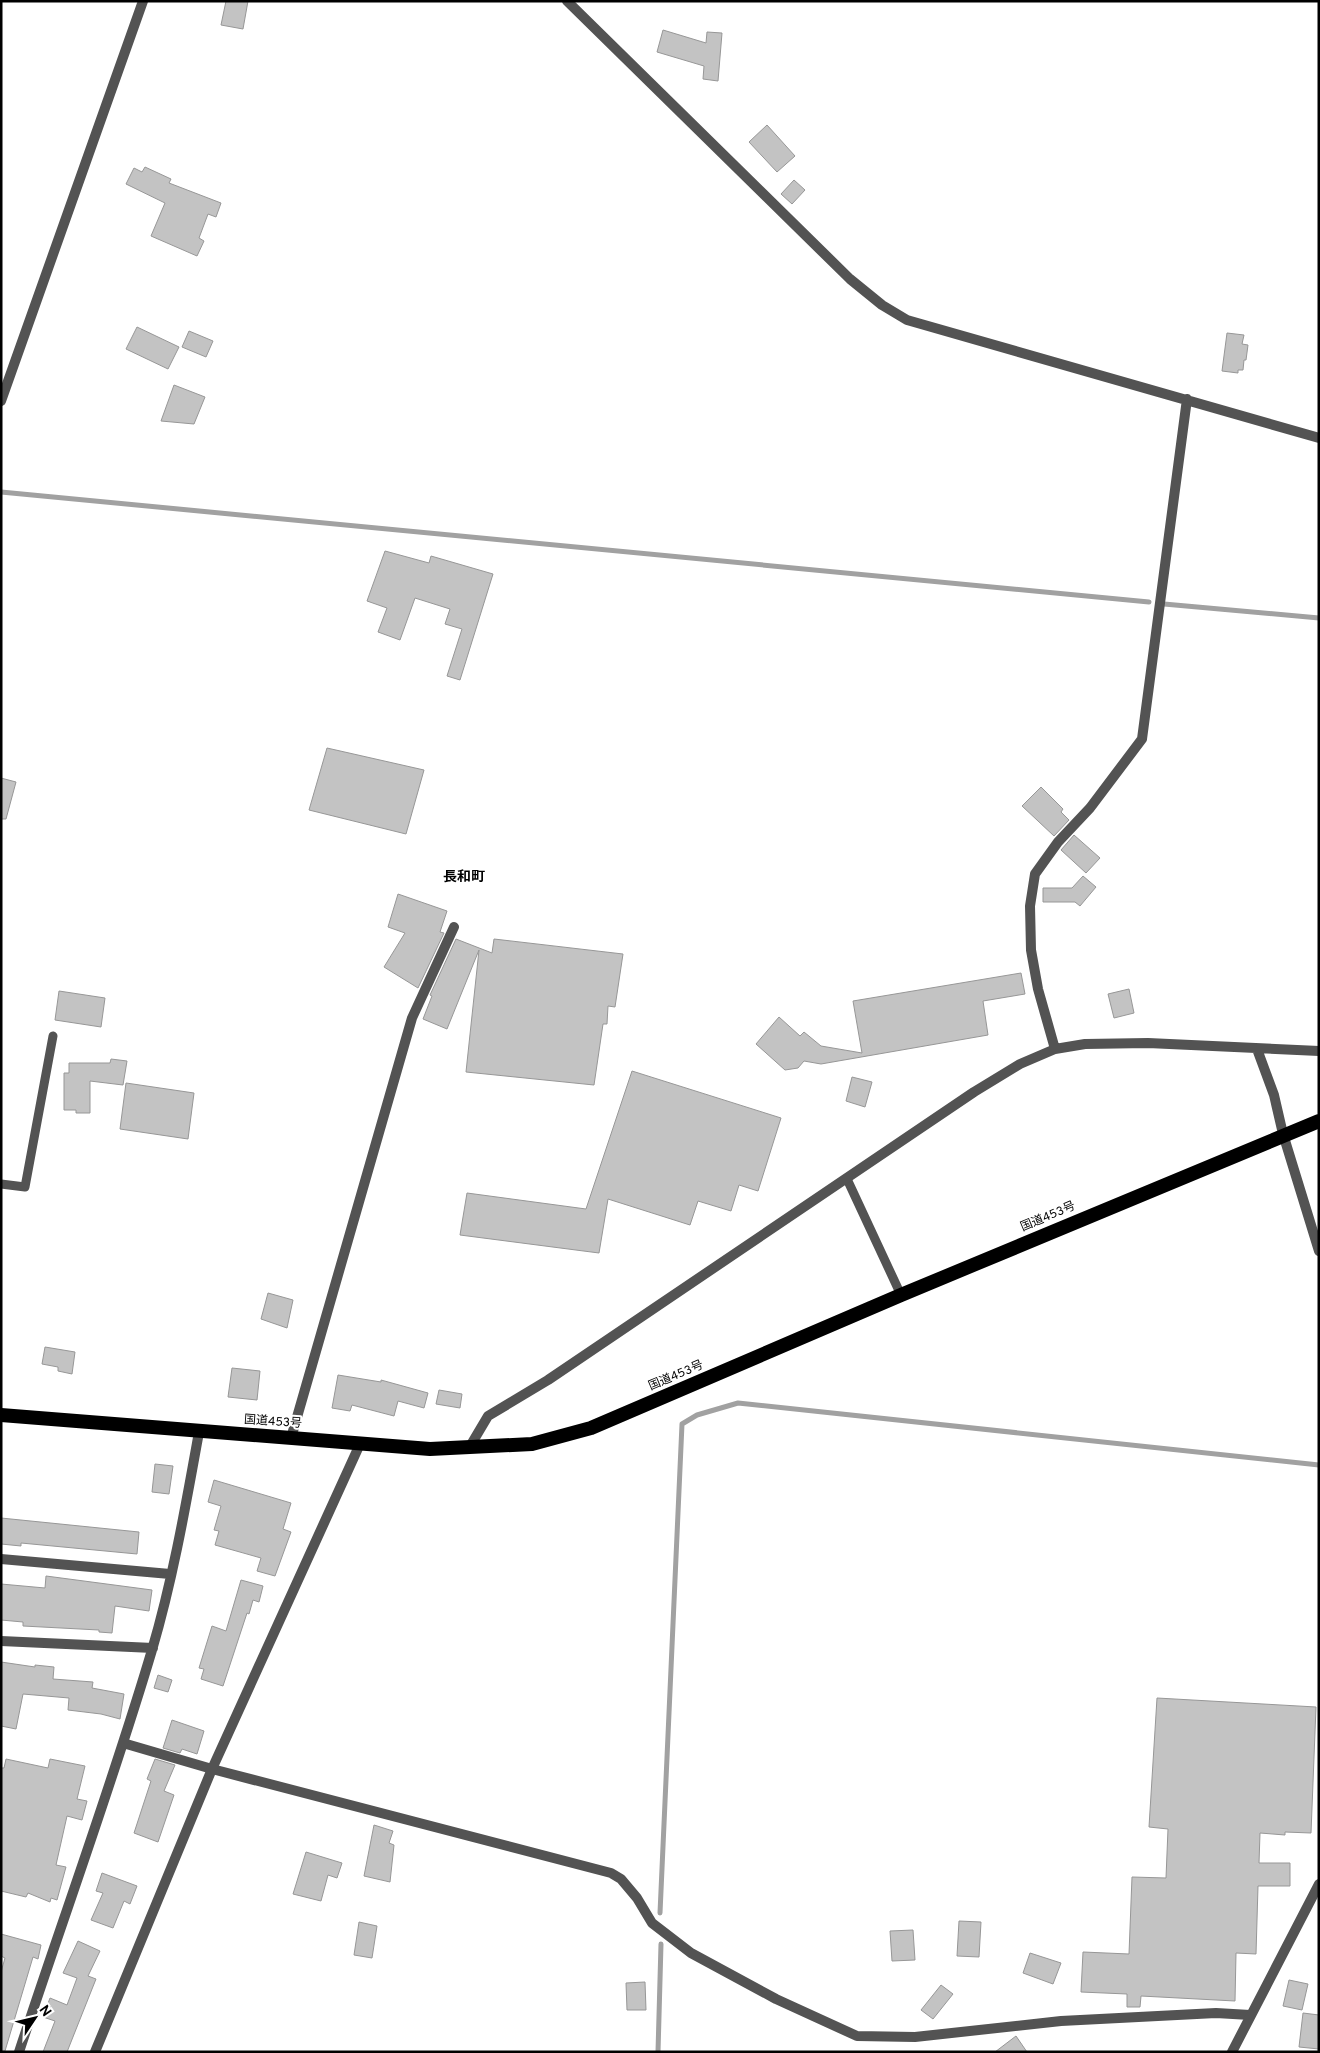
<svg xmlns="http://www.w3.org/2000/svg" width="1320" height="2053" font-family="Overpass,'Noto Sans JP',sans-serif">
<rect width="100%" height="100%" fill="#fff"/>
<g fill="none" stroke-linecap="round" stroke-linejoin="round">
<path stroke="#a1a1a1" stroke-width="5" d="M1 492 1149 602
M1164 604 1319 618
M660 1913 682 1424 697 1415 738 1403 1319 1465
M658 2052 661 1944"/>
</g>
<path fill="#c3c3c3" stroke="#979797" d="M226 1H248L243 29 221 25Z
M663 30 706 43 707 32 722 33 718 81 703 79 704 66 657 52Z
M767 125 795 156 777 172 749 142Z
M145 167 171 179 169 183 221 203 216 217 208 214 199 238 204 241 197 256 151 236 165 203 126 184 134 168 142 172Z
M794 180 805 190 792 204 781 194Z
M137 327 179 347 168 369 126 349Z
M189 331 213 341 206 357 182 347Z
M1227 333 1244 335 1242 344 1248 345 1246 360H1244L1243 370H1238V373L1222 371Z
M174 385 205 397 194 424 161 421Z
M385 551 429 563 431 556 493 574 460 680 447 676 462 629 445 624 450 609 415 598 400 640 378 632 387 608 367 601Z
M327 748 424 770 406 834 309 810Z
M1 778 16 782 6 819H1Z
M1041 787 1063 809 1061 812 1069 820 1054 836 1022 806Z
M1074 835 1100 858 1086 873 1061 850Z
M1083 876 1096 887 1080 906 1075 902H1043V888H1072Z
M398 894 447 911 440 932 444 933 418 988 384 967 405 933 388 927Z
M456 939 492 953 494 939 623 954 615 1007 608 1006 607 1024H603L594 1085 466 1072 479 950 447 1029 423 1019 432 996 430 995Z
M1021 973 1025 994 983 1001 988 1035 821 1064 804 1061 798 1068 785 1070 756 1044 779 1017 800 1036 804 1032 821 1046 862 1053 853 1001Z
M1129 989 1134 1013 1114 1018 1108 994Z
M59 991 105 998 101 1027 55 1020Z
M111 1059 127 1061 123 1085 90 1081V1113H76V1110H64V1073H69V1063H110Z
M632 1071 781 1118 758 1191 739 1185 731 1211 698 1201 690 1225 608 1199 599 1253 460 1235 467 1193 586 1209Z
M852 1077 872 1082 865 1107 846 1101Z
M126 1083 194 1093 188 1139 120 1129Z
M268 1293 293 1300 287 1328 261 1319Z
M45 1347 75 1352 72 1374 58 1371V1367L42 1364Z
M232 1368 260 1371 257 1400 228 1397Z
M338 1375 381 1382V1380L428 1393 424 1408 398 1401 394 1416 352 1405 350 1411 332 1408Z
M439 1390 462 1394 460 1408 436 1404Z
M155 1464 173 1466 169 1494 152 1492Z
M214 1480 291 1503 283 1529 291 1532 275 1576 257 1571 261 1558 215 1545 219 1531 214 1530 221 1506 208 1502Z
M1 1518 139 1532 137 1554 21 1543V1546L1 1544Z
M46 1576 152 1590 149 1611 115 1606 112 1633 99 1632V1630L23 1626V1622L1 1620V1584L45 1588Z
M241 1580 263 1586 259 1602 253 1600 249 1614 247 1613 223 1686 201 1679 204 1669 199 1668 212 1626 226 1631Z
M1 1662 35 1667V1665L54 1667 53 1679 93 1682 92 1688 124 1694 120 1719 101 1714 68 1710 69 1698 23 1694 16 1729 1 1726Z
M158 1675 172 1680 168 1692 154 1688Z
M1157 1698 1316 1707 1311 1833 1285 1832V1835L1260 1833 1259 1863H1290V1886H1258L1256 1954 1236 1953 1235 2001 1141 1996 1140 2007H1127V1994L1081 1992 1083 1952 1129 1954 1132 1877 1166 1878 1168 1829 1149 1827Z
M172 1720 204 1731 197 1754 182 1749 180 1753 163 1748Z
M6 1759 48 1768 50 1759 85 1766 77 1799 87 1801 82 1820 67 1816 56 1865 66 1867 57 1900 51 1898 50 1902 28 1893 26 1897 1 1891V1768H4Z
M155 1759 175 1765 164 1791 174 1795 158 1842 134 1833 151 1781 147 1779Z
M374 1825 393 1831 389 1843 394 1845 390 1882 364 1876Z
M306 1852 342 1863 337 1878 328 1875 321 1901 293 1894Z
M102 1873 137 1886 130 1904 124 1901 113 1928 91 1920 103 1893 96 1891Z
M959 1921 981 1922 979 1957 957 1956Z
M359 1922 377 1926 372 1958 354 1955Z
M913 1930 915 1960 892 1961 890 1931Z
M1 1934 41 1945 38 1959 33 1957 5 2051H1V1972L5 1958 1 1956Z
M78 1941 100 1951 88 1976 96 1979 67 2052H43L55 2021 43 2017 50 1998 67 2005 77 1978 63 1973Z
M1030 1953 1061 1963 1053 1984 1023 1973Z
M1289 1980 1308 1984 1302 2010 1283 2006Z
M645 1982 646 2010H627L626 1983Z
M941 1985 953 1994 933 2019 921 2010Z
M1303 2013 1319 2015V2049L1299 2047Z
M1016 2036 1027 2052H995Z"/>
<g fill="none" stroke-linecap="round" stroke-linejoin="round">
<path stroke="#535353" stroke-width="9" d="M847 1179 901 1295
M1 1184 25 1187 53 1036"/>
<path stroke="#535353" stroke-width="10" d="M567 1 850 279 882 305 907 320 1319 438
M1 401 143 1
M1055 1049 1038 989 1031 950 1030 906 1035 874 1058 842 1090 808 1142 739 1187 399
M1257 1049 1274 1095 1283 1134
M291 1438 412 1018 454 927
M469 1448 488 1416 548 1380 974 1092 1020 1064 1055 1049 1085 1044 1148 1043 1319 1051
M1 1559 170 1574
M1 1641 153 1648
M123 1743 212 1769 611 1873 621 1879 637 1898 652 1923 691 1953 776 1999 857 2036 915 2037 1061 2021 1216 2013 1250 2015
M19 2052C63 1918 112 1785 152 1650 173 1579 186 1504 199 1432"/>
<path stroke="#535353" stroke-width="10" d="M1283 1134 1319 1251
M95 2052 212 1769 360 1444
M1232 2052 1319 1884"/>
<path stroke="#000" stroke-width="14" d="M1 1415 430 1449 532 1444 591 1428 901 1295 1319 1121"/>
</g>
<g text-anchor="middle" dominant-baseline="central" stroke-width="4" stroke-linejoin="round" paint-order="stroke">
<g font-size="12" fill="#000" stroke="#fff">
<text transform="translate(1048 1217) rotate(-23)">国道453号</text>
<text transform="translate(676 1376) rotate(-23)">国道453号</text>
<text transform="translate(273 1422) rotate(4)">国道453号</text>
</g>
<g font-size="14" font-weight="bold" fill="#000" stroke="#fff">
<text x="464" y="877">長和町</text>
</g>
</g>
<rect width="1320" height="2053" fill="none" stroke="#000000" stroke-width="5"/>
<g transform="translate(35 2018) rotate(55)" stroke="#ffffff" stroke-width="4" paint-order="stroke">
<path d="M0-4L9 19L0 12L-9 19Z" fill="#000000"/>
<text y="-8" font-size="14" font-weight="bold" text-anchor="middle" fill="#000000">N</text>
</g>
</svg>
